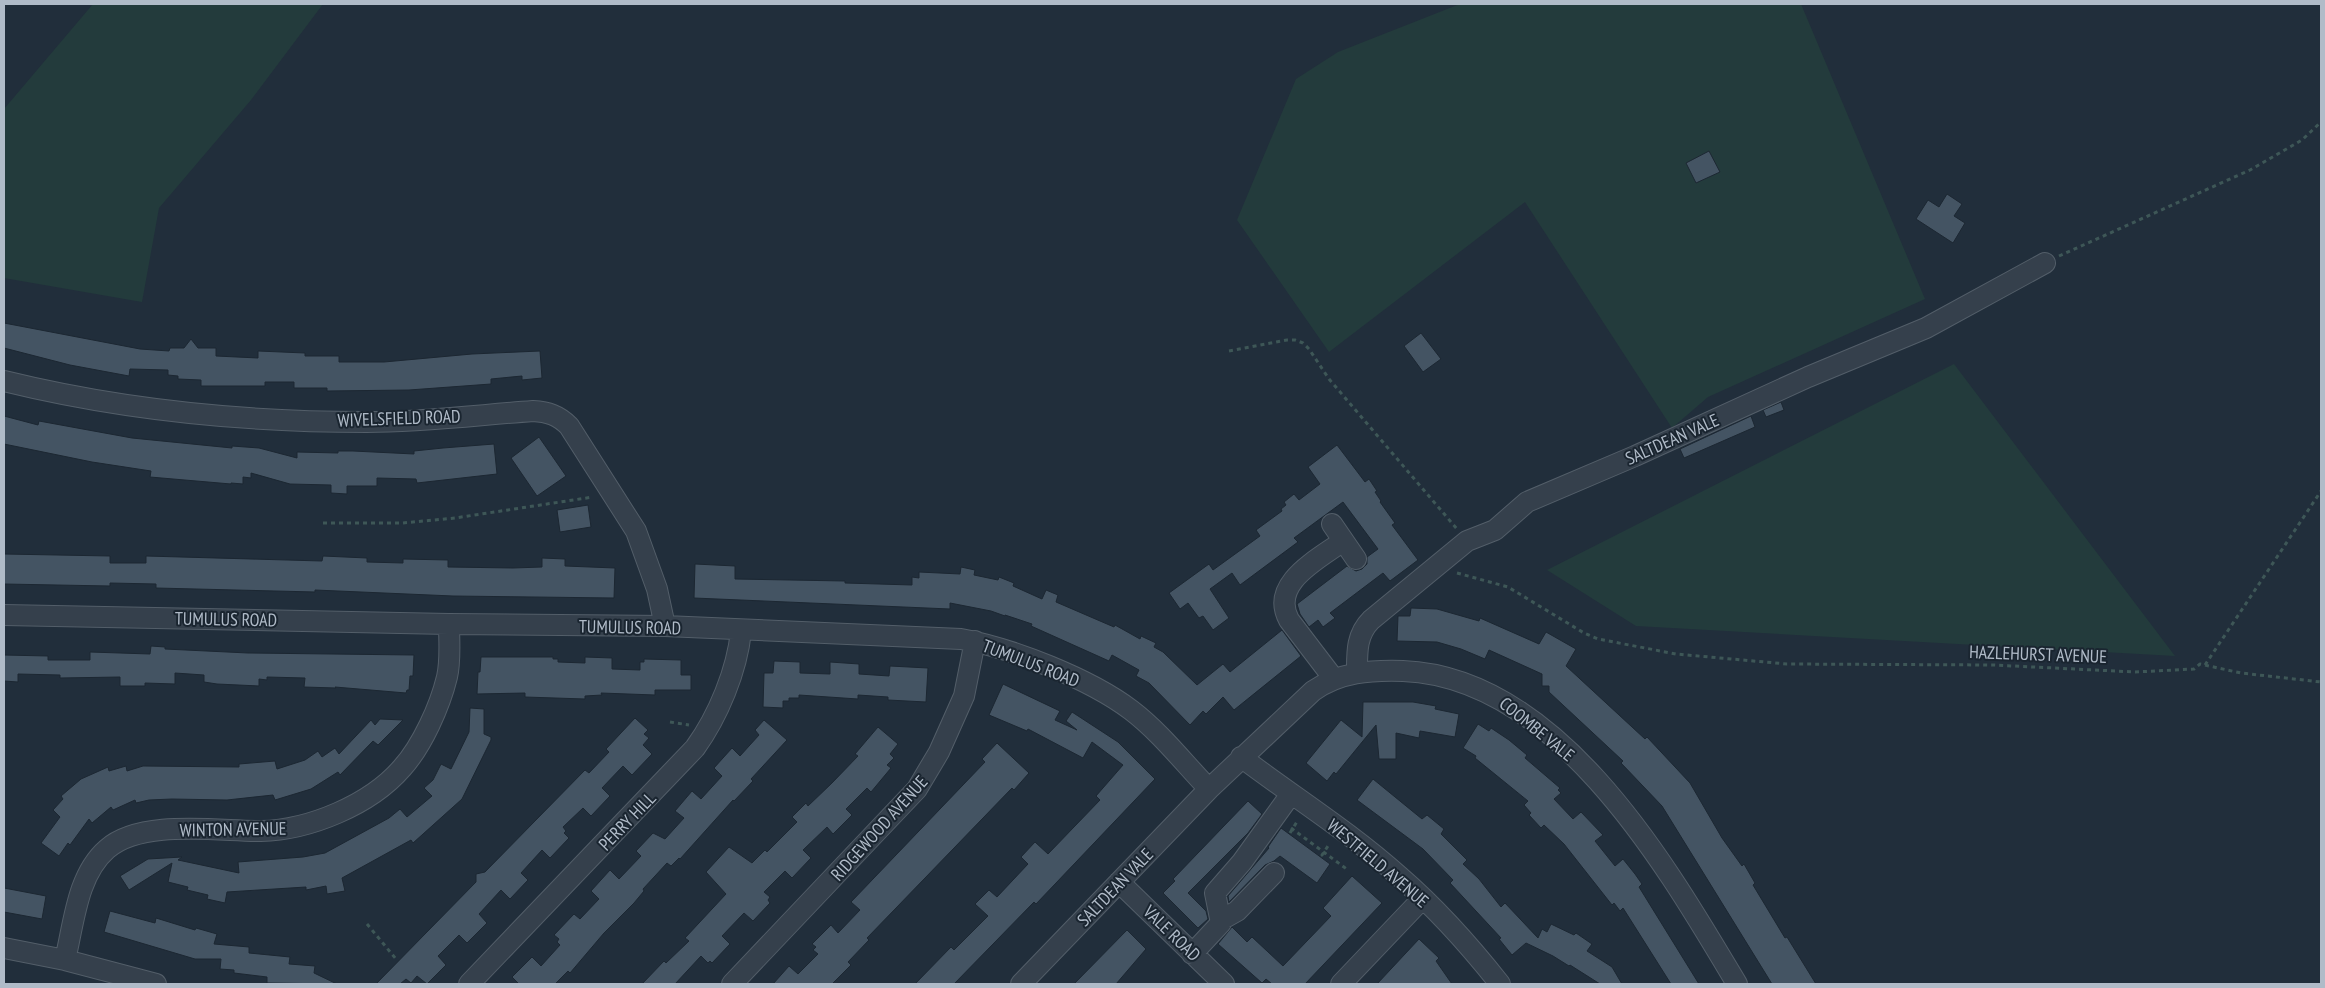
<svg xmlns="http://www.w3.org/2000/svg" width="2325" height="988" font-family="'PT Sans Narrow',sans-serif">
<rect width="100%" height="100%" fill="#212e3b"/>
<path fill="#233b3c" d="M93 4H323L251 100 159 208 142 302 4 278V109Z
M1460 4H1801L1925 299 1708 397 1672 428 1525 202 1329 352 1237 220 1296 79 1338 52Z
M1954 364 2175 656 1636 626 1547 570Z"/>
<path fill="#445463" stroke="#1c2732" d="M1709 151 1720 172 1696 183 1686 163Z
M1947 194 1962 204 1954 216 1965 223 1953 243 1916 219 1928 200 1939 207Z
M4 323 140 349 169 351 170 348H184L191 339 198 348H216V356L258 358V351L305 353V356H339V362H384L472 354 540 351 542 378 522 380V376L491 379V384L409 390 327 391V388H294V382H265V386H201V380L178 379V376L168 375V370L130 369 129 376 70 365 4 348Z
M1421 333 1441 359 1423 372 1404 346Z
M1781 402 1784 410 1766 417 1763 410Z
M4 416 38 425 39 421 132 438 232 448V446L259 448 297 458V452L338 453V451H353L414 454V451L443 448 494 444 497 474 417 483 416 479 377 478V486H347V494L331 493V485L290 484 251 473V478L243 477V484L231 483V484L150 477 151 471 92 462 4 444Z
M1751 416 1755 427 1684 458 1680 449Z
M539 437 566 476 537 496 511 458Z
M1337 445 1365 482 1369 479 1377 491 1375 492 1381 501 1380 502 1395 523 1392 525 1418 560 1390 581 1383 573 1330 613 1335 618 1323 627 1318 620 1309 627 1300 614 1297 604 1347 566 1356 571 1362 569 1367 564V557L1378 549 1343 502 1294 538 1298 542 1240 585 1232 573 1210 589 1229 618 1213 630 1203 616 1199 618 1188 603 1180 609 1169 593 1209 564 1213 570 1260 536 1256 530 1282 511 1281 509 1286 505 1284 502 1294 494 1299 500 1320 484 1308 467Z
M588 505 591 527 560 532 557 510Z
M4 554 110 556V563H146V556L322 561 323 556 367 558V562L403 563V559L448 560V567L513 568 542 567V558L565 559V566L615 568 614 598 453 596 315 590V592L156 588V584L110 583V586L4 584Z
M695 564 735 566V579L845 581V583L912 585V577L919 578V572L960 574 961 567 975 570 974 575 998 580 999 577 1014 583 1013 586 1042 599 1046 590 1058 595 1056 602 1114 627 1115 625 1140 639 1141 636 1156 643 1154 647 1163 652 1197 685 1223 664 1230 672 1282 630 1301 656 1234 710 1223 697 1206 714 1203 711 1190 725 1149 683 1136 676 1139 670 1112 655 1109 661 1031 626 1032 624 1005 615V616L991 611 950 603V609L694 598Z
M1411 608 1437 609 1479 621 1480 618 1539 644 1546 632 1576 649 1566 666 1645 739 1647 737 1690 783 1722 838 1742 866 1744 864 1755 883 1753 885 1785 938 1787 937 1816 984H1772L1662 806 1621 763 1623 761 1549 692V686H1542V674L1489 650 1485 659 1461 649 1437 642 1397 641 1398 616H1410Z
M151 646 165 647V649L248 653 414 655 413 676H410L409 690H407L406 693 335 687 336 688 304 687 305 678 267 677V680L259 679V686L217 684 204 682V675L175 673V684L145 683V686H120V677L60 678V675L18 674V682L4 681V655L48 656V660H90V652L150 654Z
M481 657H553V659H558V662L585 663V657L612 658V669L640 670V662H644V659L681 660V675H691V690H655V695L601 693 602 695 585 696V699L525 697V693L477 694 478 672H480Z
M774 661 800 662V673L830 674V662L859 664V674L889 676 890 666 928 668 926 702 888 700V697L858 695V699L799 695V698H789V701H783V708L763 707 764 673H773Z
M1003 684 1060 711 1055 720 1077 730 1066 721 1072 712 1118 742 1155 779 1036 904 1034 902 954 984H915L951 947 954 950 988 916 975 904 989 890 997 897 1028 864 1021 857 1035 842 1048 854 1100 800 1096 796 1123 765 1092 742 1083 758 1028 729 1027 731 989 715Z
M1363 702H1413L1436 706 1435 709 1459 714 1455 737 1420 731 1419 738 1396 733V759H1379L1376 725 1336 774 1334 772 1327 781 1306 763 1341 720 1362 737Z
M470 708 484 709V734L491 737V740L462 799 413 843 411 840 342 878 345 891 327 894 326 886 306 890V887L227 892 225 903 207 899 208 895 187 890 188 887 168 882 172 863 129 890 120 876 148 859 182 857 178 860 239 873 238 862 303 857 325 853 389 818 400 809 407 817 432 796 424 788 433 780 441 764 451 769 469 732Z
M635 718 648 730 644 734 649 738 643 745 652 754 632 775 623 766 602 788 610 796 591 816 583 808 563 827 566 831 564 833 569 838 550 858 542 850 521 873 528 880 510 899 501 890 479 914 487 923 467 943 459 935 438 956 446 965 427 984 417 976 411 983 406 979 400 984H376L476 882V874L485 872 585 770 589 773 609 752 606 749Z
M380 719 403 720 378 745 373 741 340 775 338 772 311 789 275 800 273 795 227 800 172 799 149 800 136 803 135 800 113 810 111 807 92 823 89 819 70 845 68 843 59 856 41 843 60 817 53 810 63 799 61 796 81 779 108 767 109 771 126 766 127 771 143 766 239 767V764L275 761 277 769 305 760 318 751 322 757 335 748 339 754 371 720 375 725Z
M764 720 787 740 751 779 753 781 734 801 733 800 680 859 679 858 671 866 667 863 643 889 644 891 634 903 604 933 570 973 568 971 555 984H519L512 977 532 957 541 966 560 945 557 942 559 939 554 935 574 914 580 919 599 899 591 891 610 870 619 879 641 856 636 851 653 833 665 839 684 818 675 811 692 791 701 799 722 776 714 768 732 748 740 756 759 735 755 730Z
M1478 724 1489 731 1491 728 1509 740 1527 755 1525 758 1560 788 1558 790 1561 793 1554 799 1573 819 1581 812 1603 835 1595 841 1615 866 1623 859 1635 874 1642 884 1639 887 1699 984H1671L1623 908 1620 911 1614 903 1612 905 1564 844 1544 825 1541 828 1529 815 1531 813 1524 805 1528 801 1475 758 1476 756 1463 748Z
M878 727 898 744 890 754 894 758 887 765 891 768 871 792 867 788 846 809 852 815 833 834 827 827 803 850 811 858 792 878 785 871 764 892 770 897 768 900 770 903 753 921 744 913 722 936 730 944 712 963 710 961 708 963 701 956 675 984H642L664 961 666 963 689 941 685 938 726 894 706 872 729 847 752 863 765 850 767 852 797 822 792 817 806 803 808 806 832 783 858 756 855 754Z
M997 743 1029 773 1014 790 1012 788 867 938 869 940 848 962 851 965 832 984H773L789 966 798 974 818 954 813 950 816 947 812 944 831 925 838 933 860 910 851 902 985 762 982 759Z
M1373 779 1422 819 1427 815 1444 829 1441 834 1467 860 1463 864 1479 879 1501 907 1505 903 1538 938 1542 929 1547 932 1551 924 1574 935 1576 933 1592 944 1587 951 1612 967 1622 984H1600L1570 965 1569 966 1553 956 1526 943 1512 955 1499 939 1501 938 1450 883 1453 880 1423 849 1357 800Z
M1248 801 1262 814 1248 833 1188 893 1206 911 1208 919 1198 928 1163 893 1175 881 1173 879Z
M1281 828 1330 864 1317 883 1280 856 1274 861 1265 865 1229 902 1228 896 1269 848 1268 847Z
M1352 876 1382 903 1305 984H1272L1266 979 1262 983 1218 944 1232 927 1247 942 1252 937 1283 966 1331 916 1323 908Z
M4 888 46 896 42 919 4 912Z
M110 911 155 923 156 918 195 930 196 928 217 934 214 944 249 947V953L290 957 289 964 315 966 314 973 337 984 267 983V977L234 973V970L220 969 221 959H195L104 932Z
M1127 930 1146 949 1116 984H1074Z
M1419 939 1439 958 1436 961 1452 984H1377Z"/>
<g fill="none" stroke-linecap="round" stroke-linejoin="round">
<g stroke="#535e69" stroke-width="22">
<path id="minor" d="M4 381C122 410 245 422 367 422 423 422 478 415 533 411 548 412 558 415 569 426L636 531 657 589 665 626
M1332 524 1356 559
M4 615 449 624 665 626 961 639C1012 648 1090 679 1131 710 1160 732 1184 763 1209 789
M1357 673C1357 653 1356 635 1371 620L1467 541 1495 530 1527 502 1635 456 1808 377 1926 328 2045 263
M1334 679 1289 620C1269 583 1319 559 1343 541
M1241 757C1294 797 1350 832 1399 876 1436 908 1470 946 1500 984
M1119 882 1224 984
M1221 920 1237 911 1274 873
M4 948 65 960 156 984
M1192 954 1221 923 1215 893 1242 862 1291 794
M65 960C74 923 77 875 107 849 141 819 217 831 261 831 309 830 370 805 402 768 422 746 440 706 447 677 451 660 449 641 449 624
M469 984 695 748C718 716 737 671 741 631
M732 984 917 789 939 752 964 696 975 641
M1021 984 1209 789 1313 691C1340 672 1370 670 1403 671 1558 677 1666 865 1737 984
M1341 984 1422 899"/>
</g>
<path stroke="#3e5757" stroke-width="3" stroke-dasharray="4 4" stroke-linecap="butt" d="M2059 256 2250 170 2302 140 2321 122
M1229 351 1287 340H1295L1303 343 1309 349 1329 379 1457 529
M323 523H402L455 518 593 497
M1457 573 1508 587 1584 633 1598 639 1676 654 1787 664 1993 665 2135 672 2194 669 2200 664 2241 673 2321 682
M2205 665 2321 491
M670 722 689 725
M1291 828 1348 870
M1290 833 1298 820
M1323 856 1322 855 1330 843
M367 924 396 959"/>
<use href="#minor" stroke="#35404c" stroke-width="20"/>
</g>
<g text-anchor="middle" dominant-baseline="central" stroke-width="4" stroke-linejoin="round" paint-order="stroke">
<g font-size="18" fill="#b0bbc8" stroke="#1a2530">
<text transform="translate(399 418) rotate(-2)">WIVELSFIELD ROAD</text>
<text transform="translate(1672 439) rotate(-24)">SALTDEAN VALE</text>
<text transform="translate(226 619) rotate(1)">TUMULUS ROAD</text>
<text transform="translate(630 627) rotate(1)">TUMULUS ROAD</text>
<text transform="translate(2038 654) rotate(2)">HAZLEHURST AVENUE</text>
<text transform="translate(1031 663) rotate(21)">TUMULUS ROAD</text>
<text transform="translate(1537 729) rotate(39)">COOMBE VALE</text>
<text transform="translate(627 821) rotate(-46)">PERRY HILL</text>
<text transform="translate(879 828) rotate(-48)">RIDGEWOOD AVENUE</text>
<text transform="translate(233 829) rotate(-1)">WINTON AVENUE</text>
<text transform="translate(1378 863) rotate(40)">WESTFIELD AVENUE</text>
<text transform="translate(1115 887) rotate(-46)">SALTDEAN VALE</text>
<text transform="translate(1172 933) rotate(44)">VALE ROAD</text>
</g>
</g>
<rect width="2325" height="988" fill="none" stroke="#b0bbc8" stroke-width="10"/>
</svg>
